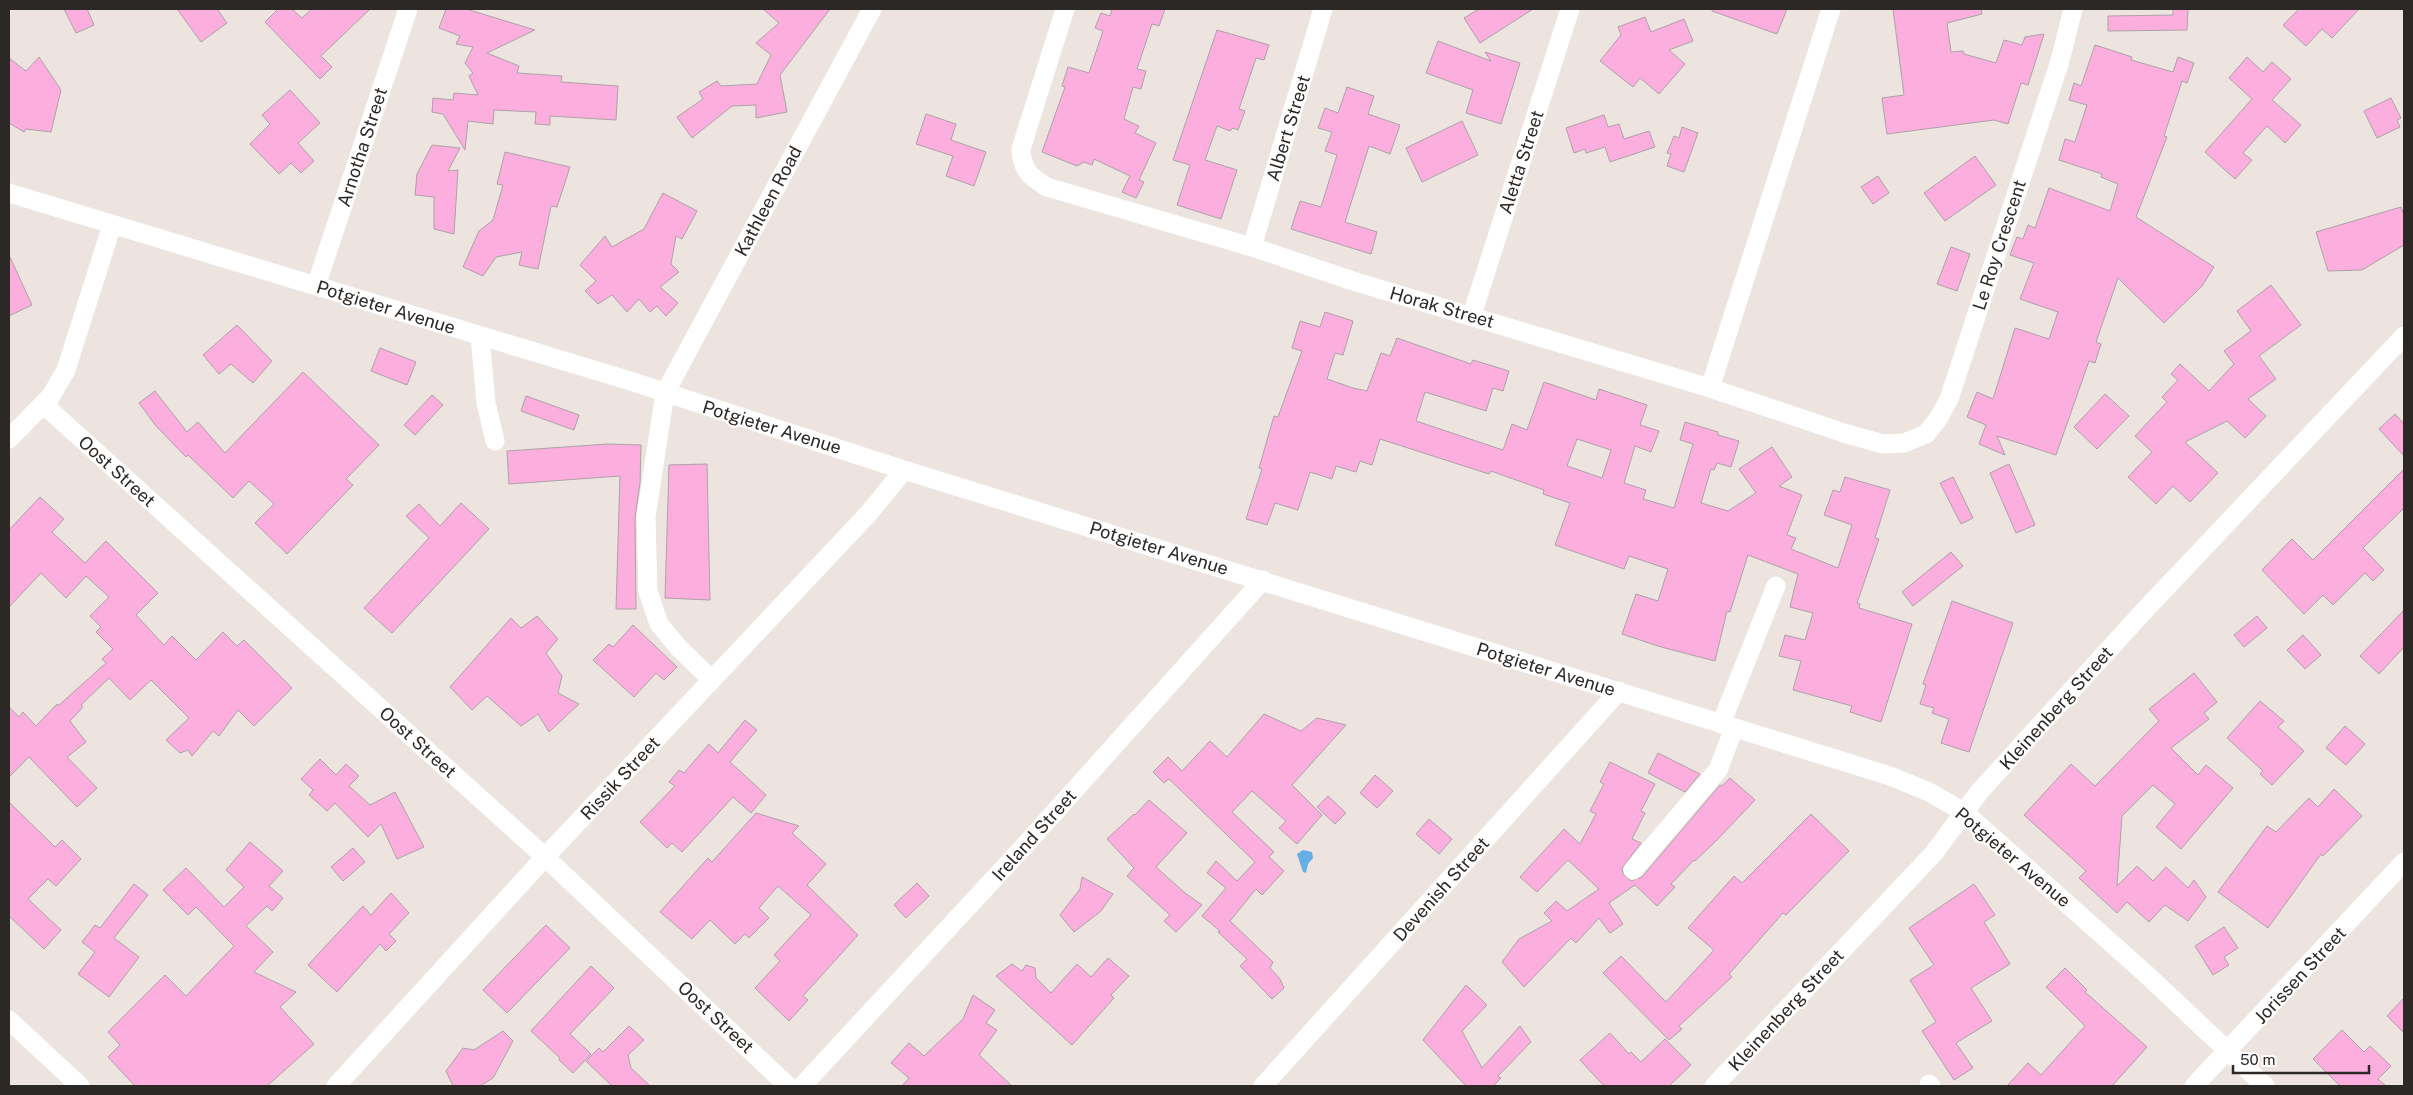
<svg xmlns="http://www.w3.org/2000/svg" width="2413" height="1095" font-family="'Public Sans',sans-serif">
<rect width="100%" height="100%" fill="#ede3df"/>
<path fill="#64afe5" d="M1303 850 1312 852 1313 858 1308 864 1306 873 1303 872 1297 854Z"/>
<path fill="#fcafdf" stroke="#aba2a7" fill-rule="evenodd" d="M64 9H87L94 25 76 33Z
M177 9H217L227 23 201 42Z
M278 9H292L302 18 312 9H370L321 56 332 67 320 79 265 22Z
M446 9H466L535 30 487 53 519 66 517 73 562 76 561 82 618 86 616 120 550 116V125L535 124 536 112 494 110 493 124 468 121 465 150 443 114 432 112 433 98 453 100 454 93 478 95 469 76 473 73 465 63 473 47 456 44 460 36 439 28Z
M763 9H830L780 75 787 112 756 118V105L732 106 692 138 677 117 703 99 699 92 717 81 721 86 757 84 771 55 756 43 779 23Z
M1112 9H1165L1159 26 1152 24 1137 69 1146 71 1141 89 1133 87 1124 119 1139 126 1135 133 1156 143 1139 180 1144 182 1136 198 1122 192 1130 176 1094 159 1092 165 1084 162 1077 166 1042 152 1065 87 1062 86 1068 67 1089 73 1103 31 1095 28 1101 13 1110 16Z
M1479 9H1533L1480 43 1464 18Z
M1712 9H1787L1777 34 1712 11Z
M1893 9H1981L1982 14 1947 23 1951 52 1963 51 1964 54 1996 63 2004 40 2022 45 2025 37 2044 34 2028 85 2021 83 2008 124 1994 120 1887 134 1882 98 1904 95Z
M2173 9H2188L2187 30 2108 31V16L2173 15Z
M2299 9H2359L2332 38 2322 29 2306 46 2283 25Z
M1645 17 1651 32 1684 19 1693 41 1669 50 1685 64 1659 94 1640 78 1633 87 1600 61 1621 35 1618 27Z
M1217 30 1269 45 1264 60 1256 58 1239 109 1245 111 1238 130 1233 128 1230 131 1217 126 1205 160 1237 170 1221 219 1177 205 1190 165 1173 160Z
M1438 41 1491 61 1485 52 1520 63 1501 124 1466 113 1473 90 1426 73Z
M2095 45 2132 57 2131 60 2173 72 2178 57 2194 63 2187 83 2182 81 2164 136 2167 137 2136 217 2214 267 2202 286 2164 323 2118 278 2096 342 2101 344 2095 363 2089 361 2056 455 1997 436 2005 455 1979 444 1986 425 1967 417 1977 392 1993 399 2015 328 2049 339 2058 312 2020 299 2034 263 2010 255 2017 237 2023 239 2028 225 2035 228 2049 188 2110 211 2118 184 2101 177 2102 174 2059 160 2065 139 2075 142 2087 105 2069 100 2074 83 2081 86Z
M39 57 61 90 51 132 26 129 24 132 9 123V58L26 71Z
M2247 57 2263 72 2272 62 2291 79 2272 100 2301 125 2285 143 2267 126 2243 153 2252 160 2235 179 2205 152 2252 99 2229 78Z
M1347 87 1374 96 1368 114 1400 125 1390 154 1369 146 1345 222 1377 232 1371 254 1291 229 1300 201 1321 207 1337 155 1325 151 1332 132 1318 128 1325 108 1338 113Z
M290 90 320 123 298 143 314 161 301 173 291 163 279 174 250 144 270 124 262 115Z
M2391 98 2401 118 2397 120 2400 127 2377 138 2364 111Z
M926 114 956 124 951 140 986 152 974 186 946 176 953 156 916 144Z
M1604 115 1608 127 1619 124 1624 139 1649 131 1655 147 1610 162 1605 147 1586 153 1585 149 1574 153 1566 128Z
M1462 121 1478 155 1422 182 1406 148Z
M1682 127 1698 133 1684 172 1667 166 1671 154 1667 153 1674 136 1679 138Z
M432 145 460 148 448 171 458 170 454 234 434 229V197L415 195 417 174Z
M505 152 570 167 557 207 551 206 538 269 519 265 522 252 496 257 483 276 463 267 479 231 493 220 503 185 497 184Z
M1975 156 1996 185 1945 221 1924 193Z
M1878 176 1889 193 1873 204 1861 187Z
M663 193 697 211 682 239 676 236 671 264 679 272 660 287 678 303 666 316 657 306 650 312 639 299 627 312 612 295 598 304 585 291 596 281 580 265 605 236 612 247 644 229Z
M2401 207 2404 215V245L2362 270 2328 271 2316 232Z
M1951 247 1970 254 1957 291 1937 284Z
M9 255 32 305 9 316Z
M2271 285 2301 325 2259 356 2276 379 2248 399 2266 416 2245 438 2227 421 2185 442 2218 473 2190 502 2173 486 2156 504 2128 477 2152 452 2135 436 2167 402 2162 397 2178 380 2171 374 2180 364 2209 391 2234 364 2224 351 2251 331 2237 311Z
M1325 312 1353 321 1343 355 1335 353 1327 379 1353 388 1367 391 1381 353 1390 356 1397 338 1471 364 1473 360 1509 371 1503 391 1493 388 1486 411 1425 392 1416 421 1503 450 1512 424 1527 430 1544 382 1596 400 1599 389 1647 405 1640 425 1659 431 1651 452 1635 446 1624 483 1646 490 1643 499 1674 508 1693 444 1680 440 1685 422 1718 432V435L1739 441 1731 467 1717 463 1714 470 1711 469 1701 503 1728 511 1756 493 1739 469 1772 447 1792 477 1779 486 1802 495 1787 535 1796 538 1791 549 1838 568 1852 525 1824 515 1833 490 1840 492 1845 477 1890 490 1875 538 1879 539 1857 603 1860 604 1859 608 1912 624 1881 722 1850 712 1852 706 1793 690 1801 661 1779 656 1785 635 1805 640 1813 613 1790 607 1798 574 1748 555 1730 612 1727 611 1715 661 1661 647 1622 634 1636 594 1658 601 1668 569 1629 556 1624 569 1555 545 1570 503 1543 494 1544 490 1491 471 1489 474 1380 439 1372 465 1360 461 1356 472 1336 466 1332 479 1310 472 1298 510 1275 503 1267 525 1246 519 1262 469 1259 468 1274 416 1278 417 1302 351 1292 348 1300 321 1320 327ZM1577 439 1611 450 1602 478 1567 466Z
M237 325 272 361 253 383 231 364 219 374 203 355Z
M380 348 416 362 407 385 371 371Z
M303 372 379 445 346 479 353 485 287 554 255 523 274 504 249 481 233 498 188 455 186 457 156 426 139 403 155 391 187 432 198 422 225 453Z
M2105 394 2129 416 2097 449 2074 427Z
M432 395 443 405 415 435 404 425Z
M526 396 579 415 574 430 521 411Z
M2395 414 2404 424V456L2379 429Z
M608 444 641 445 640 483 635 517 636 609H616L620 476 509 484 507 451Z
M707 464 710 600 665 598 669 465Z
M2009 464 2035 525 2016 533 1990 473Z
M2404 469V508L2363 548 2384 570 2373 581 2365 573 2333 605 2323 595 2304 614 2262 570 2292 539 2313 560Z
M1953 477 1973 518 1961 524 1940 483Z
M40 497 64 519 52 532 85 563 106 541 158 593 136 615 164 645 172 636 196 660 223 632 237 646 244 640 292 688 254 726 238 710 219 736 213 731 192 756 188 750 180 753 166 740 189 718 151 680 130 700 109 678 81 705 83 707 70 721 86 742 67 757 97 788 77 807 29 757 9 777V707L19 717 23 712 36 726 57 704 58 706 106 663 102 659 113 649 96 632 101 627 90 616 109 597 86 576 66 598 41 573 9 607V530Z
M461 503 489 529 392 633 364 608 429 538 406 516 419 504 440 526Z
M1951 552 1963 566 1913 606 1902 592Z
M1952 601 2013 623 1969 752 1941 743 1949 719 1932 713 1934 708 1920 704 1926 685 1923 684Z
M2404 610V647L2379 674 2360 656Z
M537 616 558 639 546 653 562 676 558 693 579 704 549 732 538 714 521 726 487 696 472 710 450 687 511 618 521 628Z
M2257 616 2267 628 2244 647 2234 635Z
M633 625 677 667 664 680 656 673 634 697 593 660 609 644 613 647Z
M2303 635 2321 655 2305 669 2287 650Z
M2194 673 2217 702 2204 713 2209 719 2171 748 2198 775 2206 765 2233 788 2181 849 2156 827 2175 804 2153 785 2122 816 2117 886 2137 866 2153 881 2166 867 2188 888 2194 880 2206 897 2188 921 2165 905 2149 922 2127 902 2117 913 2079 878 2086 871 2024 815 2071 764 2095 786 2159 721 2149 709Z
M2260 701 2284 721 2278 727 2304 751 2272 785 2260 774 2263 771 2227 738Z
M1264 714 1301 731 1317 718 1346 725 1292 785 1322 815 1297 844 1279 828 1286 821 1252 791 1232 812 1274 852 1269 857 1284 871 1262 895 1256 889 1230 921 1273 962 1270 968 1280 979 1284 988 1272 999 1240 966 1247 959 1218 932 1220 931 1202 916 1226 888 1207 873 1216 861 1237 881 1255 862 1169 779 1164 783 1153 772 1168 757 1182 771 1210 741 1227 757Z
M745 720 757 730 730 762 766 795 751 813 733 797 682 852 672 843 667 848 640 822 675 786 669 782 679 770 684 773 709 744 718 753Z
M2345 726 2365 744 2346 765 2326 748Z
M1658 753 1700 774 1685 792 1648 773Z
M320 759 336 775 346 764 359 776 349 786 370 805 395 792 424 847 397 859 381 824 368 837 335 803 327 811 309 795 313 790 301 779Z
M1610 762 1655 784 1641 811 1645 813 1632 839 1641 843 1622 868 1623 874 1631 881 1642 877 1720 785 1722 786 1730 778 1755 800 1716 841 1695 861 1694 860 1671 884 1675 887 1657 906 1635 885 1609 903 1623 924 1610 933 1599 918 1576 943 1571 938 1524 987 1502 962 1519 939 1552 921 1544 913 1556 901 1567 911 1599 889 1568 860 1537 892 1520 877 1564 829 1580 844 1596 814 1590 811 1604 784 1600 782Z
M1375 775 1393 791 1377 808 1360 793Z
M2334 789 2362 816 2323 856 2321 854 2268 928 2218 892 2267 826 2276 832 2309 798 2318 807Z
M1328 796 1346 813 1335 824 1317 807Z
M1149 800 1187 833 1156 867 1185 893 1202 905 1176 932 1164 921 1170 915 1127 876 1134 868 1107 839 1134 814 1135 815Z
M9 802 55 847 62 840 81 859 56 886 48 879 28 899 61 930 44 949 9 916Z
M756 813 799 826 792 833 826 864 807 885 858 935 803 996 808 1000 789 1021 755 988 780 961 774 955 811 915 778 886 759 908 769 918 749 938 745 934 735 944 710 920 692 939 660 912 708 858 712 862Z
M1811 814 1849 851 1786 915 1783 913 1729 974 1732 977 1679 1026 1682 1029 1669 1040 1603 973 1621 956 1666 1002 1714 950 1688 928 1734 876 1742 883Z
M1429 819 1452 839 1439 854 1416 834Z
M250 842 283 871 269 886 283 898 272 911 267 906 246 926 273 952 254 972 296 992 280 1007 314 1044 267 1086H135L108 1057 120 1045 108 1032 165 975 186 996 234 946 196 907 188 915 163 890 186 868 224 907 244 887 226 870Z
M353 848 365 862 343 881 331 867Z
M1082 877 1113 894 1101 911 1074 932 1060 915 1080 889Z
M917 883 929 896 906 918 894 905Z
M134 884 148 895 114 938 139 957 109 997 78 974 95 952 82 942 95 925 100 928Z
M1974 884 1995 915 1984 922 2010 964 1971 988 1992 1021 1956 1043 1973 1068 1954 1080 1922 1031 1936 1022 1910 980 1934 965 1909 928Z
M391 893 409 913 389 934 396 941 386 951 380 944 337 992 308 965 363 906 371 915Z
M546 925 570 948 507 1013 483 990Z
M2224 927 2238 948 2224 957 2229 965 2213 975 2195 946Z
M1108 958 1129 976 1111 995 1114 998 1072 1045 996 976 1012 964 1022 971 1026 965 1035 968 1036 978 1051 993 1077 964 1091 977Z
M591 966 614 988 570 1034 591 1054 573 1073 559 1060 560 1058 531 1031Z
M2065 968 2087 990 2085 992 2147 1047 2112 1086H2007L2028 1063 2041 1075 2085 1026 2046 987Z
M1466 985 1487 1005 1462 1031 1482 1068 1520 1026 1531 1042 1498 1076 1501 1078 1493 1086H1466L1423 1040Z
M973 995 995 1010 986 1023 997 1030 979 1055 1012 1086H902L909 1078 891 1063 909 1043 924 1056 963 1019Z
M2404 998V1033L2387 1016Z
M629 1026 644 1040 628 1055 631 1068 650 1086H612L586 1061 599 1048 603 1052Z
M2342 1030 2364 1052 2370 1046 2391 1066 2378 1079 2386 1086H2340L2313 1059Z
M503 1031 513 1041 493 1078 480 1086H453L446 1071 463 1048 474 1050Z
M1610 1033 1629 1054 1631 1052 1641 1062 1665 1039 1691 1065 1669 1086H1604L1580 1060Z"/>
<g fill="none" stroke-linecap="round" stroke-linejoin="round">
<path stroke="#fff" stroke-width="19" d="M1065 9 1021 149C1022 170 1030 177 1047 187L1252 247 1353 281 1710 388 1847 434 1883 444 1904 443 1926 434 1938 419 1949 399 2060 61 2073 9
M9 193 627 380 904 470 1890 776 1929 792 1964 812 2146 974 2265 1086
M1252 247 1323 9
M316 286 408 9
M1472 315 1570 9
M480 336 486 403 495 441
M1710 388 1831 9
M43 404 545 857 788 1086
M9 439 51 396 66 370 112 225
M712 680 679 648 659 624 648 591 646 517 665 393 872 9
M1721 724 1776 586
M1633 870 1718 770 1734 728
M9 1020 80 1086
M1929 1084 1931 1086
M336 1086 545 857 869 513 904 470
M802 1086 1026 844 1263 580
M1263 1086 1619 691
M1714 1086 1934 853 1980 791 2143 612 2404 336
M2194 1086 2404 862"/>
</g>
<g text-anchor="middle" dominant-baseline="central" stroke-width="4.5" stroke-linejoin="round" paint-order="stroke">
<g font-size="18" fill="#2c2826" stroke="#fff">
<text transform="translate(1288 128) rotate(-73)">Albert Street</text>
<text transform="translate(362 147) rotate(-72)">Arnotha Street</text>
<text transform="translate(1521 162) rotate(-72)">Aletta Street</text>
<text transform="translate(768 201) rotate(-62)">Kathleen Road</text>
<text transform="translate(1999 245) rotate(-72)">Le Roy Crescent</text>
<text transform="translate(386 307) rotate(17)">Potgieter Avenue</text>
<text transform="translate(1442 307) rotate(16)">Horak Street</text>
<text transform="translate(772 427) rotate(17)">Potgieter Avenue</text>
<text transform="translate(117 471) rotate(42)">Oost Street</text>
<text transform="translate(1159 548) rotate(17)">Potgieter Avenue</text>
<text transform="translate(1546 669) rotate(17)">Potgieter Avenue</text>
<text transform="translate(2056 708) rotate(-48)">Kleinenberg Street</text>
<text transform="translate(418 742) rotate(42)">Oost Street</text>
<text transform="translate(620 778) rotate(-47)">Rissik Street</text>
<text transform="translate(1034 835) rotate(-48)">Ireland Street</text>
<text transform="translate(2013 857) rotate(40)">Potgieter Avenue</text>
<text transform="translate(1441 889) rotate(-48)">Devenish Street</text>
<text transform="translate(2300 975) rotate(-47)">Jorissen Street</text>
<text transform="translate(1786 1010) rotate(-47)">Kleinenberg Street</text>
<text transform="translate(716 1017) rotate(43)">Oost Street</text>
</g>
</g>
<rect width="2413" height="1095" fill="none" stroke="#2c2826" stroke-width="20"/>
<path d="M2233 1065v8h136v-8" fill="none" stroke="#2c2826" stroke-width="2.5"/>
<text x="2240" y="1065" font-size="15" fill="#2c2826" stroke="#ffffff" stroke-width="4" paint-order="stroke">50 m</text>
</svg>
